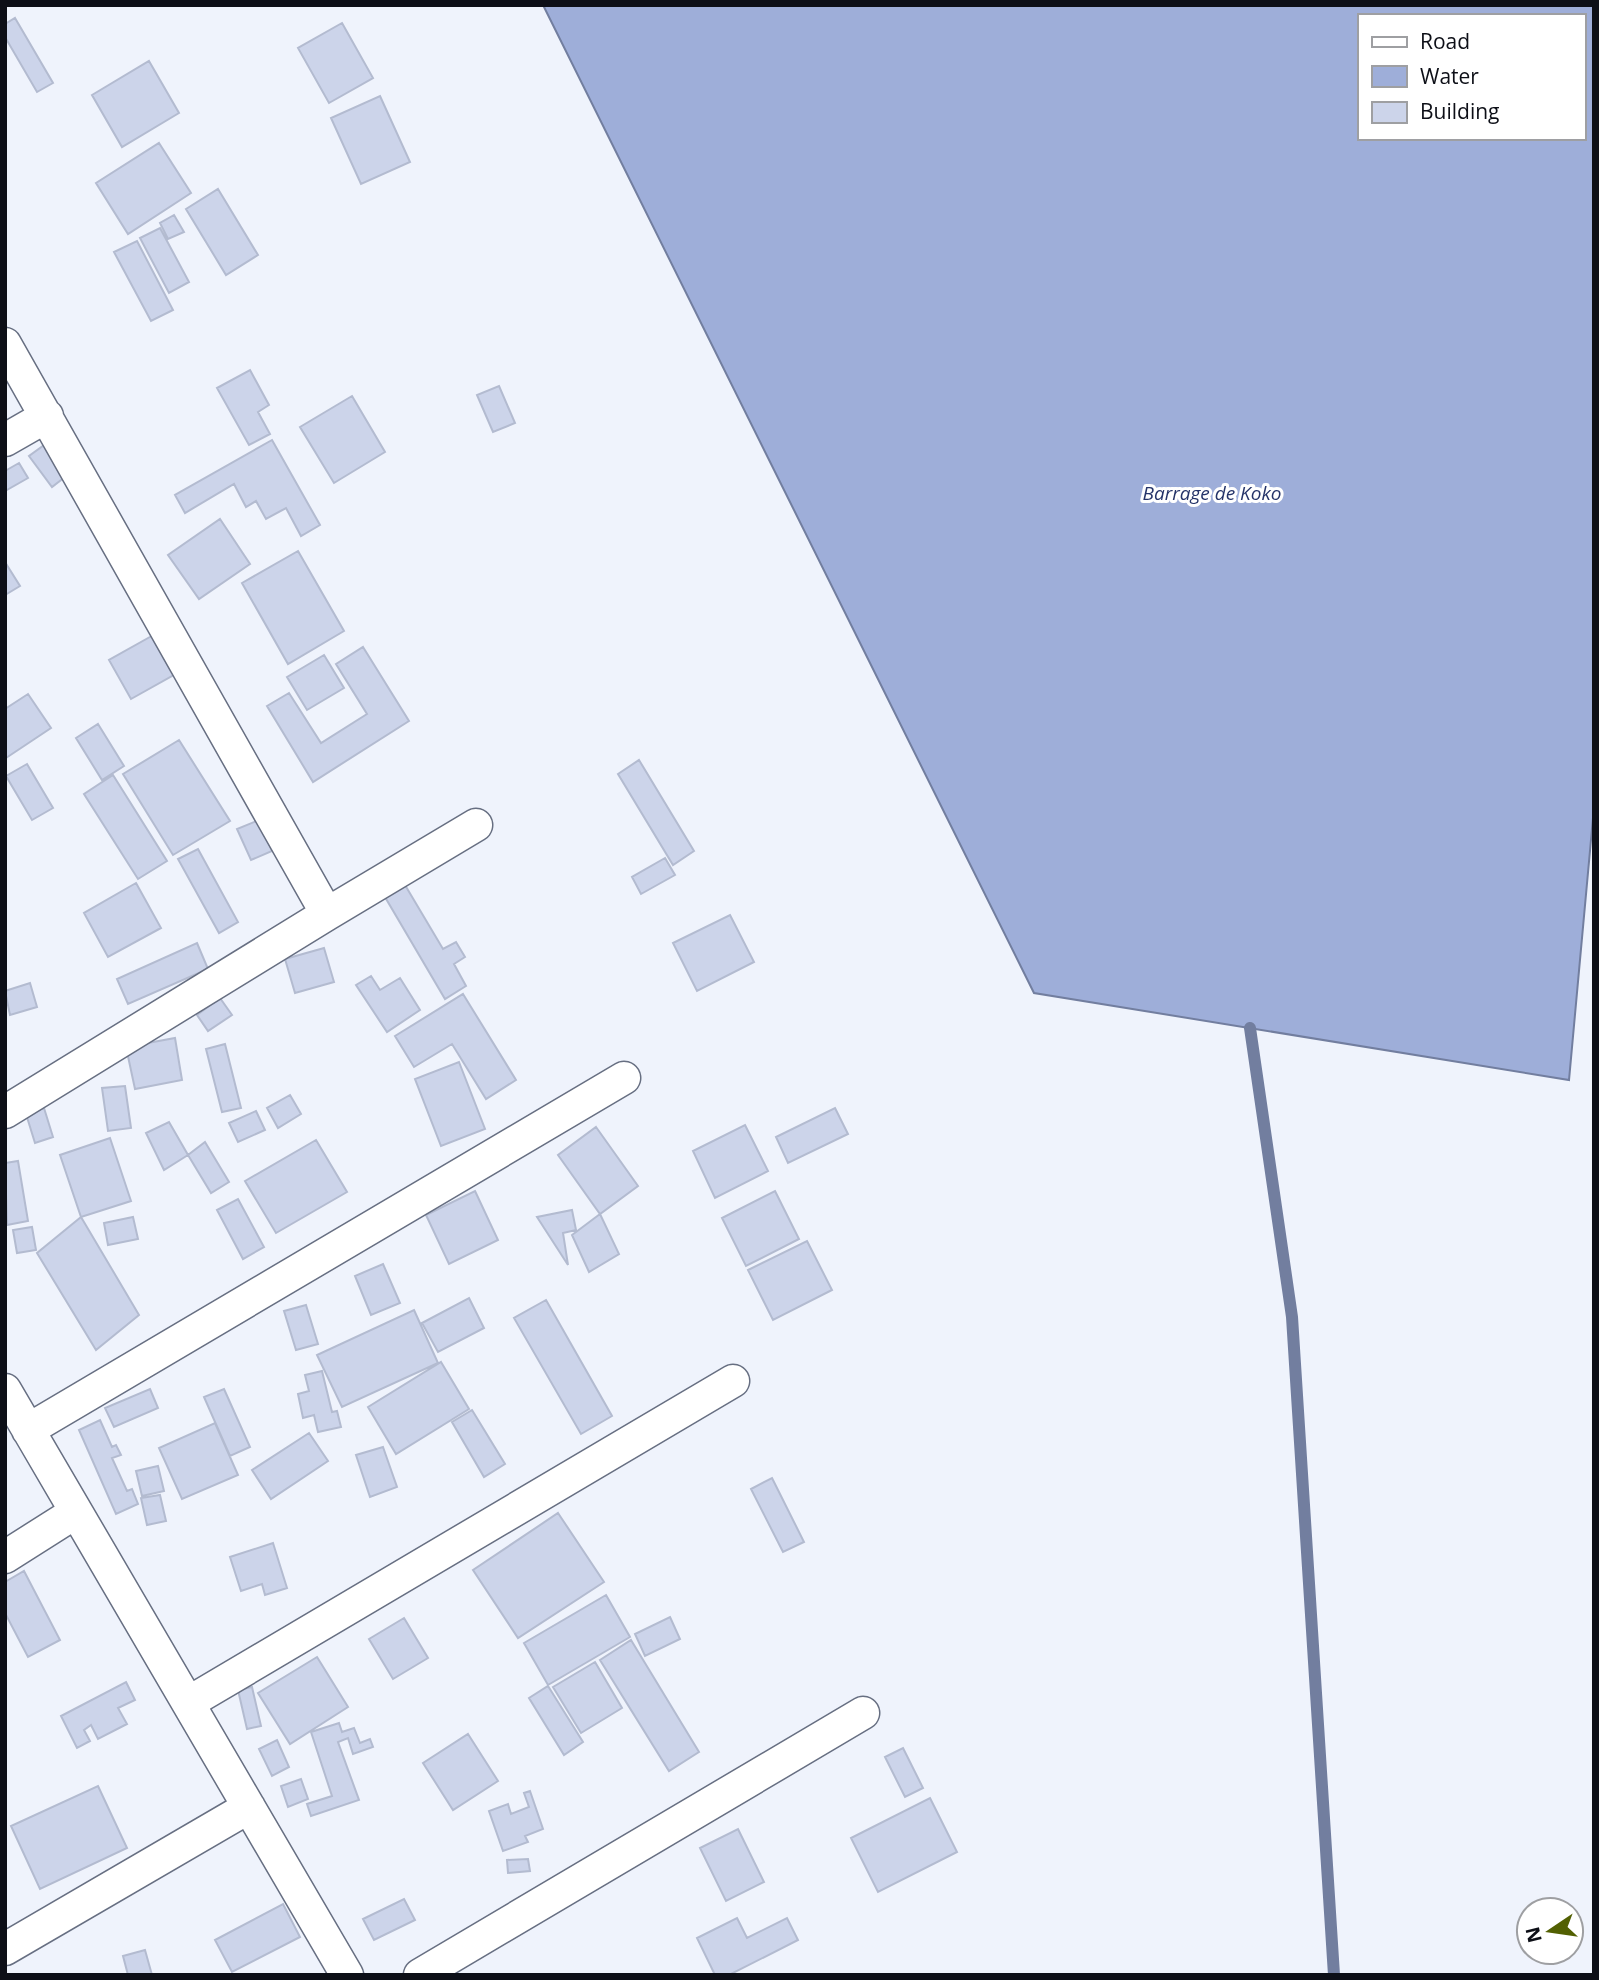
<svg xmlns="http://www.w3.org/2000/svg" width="1599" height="1980" font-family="'Open Sans',sans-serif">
<rect width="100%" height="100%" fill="#eff3fc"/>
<path fill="#9eaed9" stroke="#727e9f" stroke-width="2" fill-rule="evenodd" d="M543 5H1594V807L1569 1080 1034 993ZM1359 16H1583V138H1359Z"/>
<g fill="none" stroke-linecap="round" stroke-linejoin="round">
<path stroke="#727e9f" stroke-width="12" d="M1250 1028 1292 1317 1334 1975"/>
</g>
<path fill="#ccd4ea" stroke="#b3bbd0" stroke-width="2" d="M15 18 53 83 37 92 5 37V24Z
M342 23 373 78 329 103 298 48Z
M149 61 179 113 122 147 92 95Z
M380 96 410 162 361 184 331 118Z
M159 143 191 193 128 234 96 183Z
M218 189 258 255 226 275 186 209Z
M174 215 184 232 168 239 160 223Z
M160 228 189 282 169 293 140 238Z
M137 241 173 310 151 321 114 252Z
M250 370 269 405 258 412 270 434 249 445 217 388Z
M499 386 515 423 493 432 477 395Z
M352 396 385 452 334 483 300 427Z
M272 440 320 525 301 536 286 508 266 519 256 501 246 507 234 484 185 513 175 495Z
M47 443 70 473 52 487 29 456Z
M19 463 28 478 5 491V471Z
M220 519 250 564 199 599 168 555Z
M298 551 344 631 288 664 242 583Z
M5 562 20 586 5 595Z
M157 633 179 672 131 699 109 660Z
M363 647 409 721 313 782 267 706 289 693 321 743 367 714 336 664Z
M324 655 344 688 307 710 287 677Z
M28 694 51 728 6 758 5 709Z
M98 724 124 766 102 780 76 738Z
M179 740 230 821 173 855 123 774Z
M639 760 694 851 673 865 618 774Z
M27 764 53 808 32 820 6 776Z
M113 775 167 861 138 879 84 794Z
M259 820 272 851 251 860 237 829Z
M198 849 238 922 219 933 178 859Z
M665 858 675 875 641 894 632 877Z
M136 883 161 928 108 957 84 913Z
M405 885 443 949 456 942 465 957 454 964 466 986 445 999 385 897Z
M730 915 754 962 697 991 673 943Z
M197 943 208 969 128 1004 117 979Z
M324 948 334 982 295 993 285 959Z
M371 976 380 990 400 978 420 1010 387 1032 356 985Z
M30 983 37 1007 10 1015 5 991Z
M463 994 516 1080 486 1099 452 1044 414 1067 395 1036Z
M220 998 232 1015 208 1031 197 1015Z
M175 1038 182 1080 135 1089 126 1047Z
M225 1044 241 1108 222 1112 206 1049Z
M459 1062 485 1129 441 1146 415 1079Z
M125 1086 131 1128 108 1131 102 1088Z
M290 1095 301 1114 278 1128 267 1108Z
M44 1108 53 1137 35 1143 26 1114Z
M835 1108 848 1134 788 1163 776 1137Z
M256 1111 265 1130 238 1142 229 1123Z
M169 1122 188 1155 164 1170 146 1133Z
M745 1125 768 1171 715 1198 693 1151Z
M596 1127 638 1186 600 1214 558 1155Z
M110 1138 131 1201 81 1217 60 1155Z
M316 1140 347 1192 276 1233 245 1181Z
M205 1142 229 1182 211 1193 188 1155Z
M18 1161 28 1221 7 1225 5 1163Z
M475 1191 498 1240 449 1264 426 1215Z
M775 1191 799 1239 746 1266 722 1218Z
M238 1199 264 1247 243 1259 217 1210Z
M572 1210 576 1230 563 1233 568 1265 537 1217Z
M600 1214 619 1254 589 1272 572 1235Z
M81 1217 139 1315 96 1350 37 1253Z
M133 1217 138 1239 108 1245 104 1223Z
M32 1227 36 1250 17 1253 13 1230Z
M807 1241 832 1290 773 1320 748 1270Z
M383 1264 400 1303 371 1315 355 1276Z
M469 1298 484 1328 438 1352 422 1323Z
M546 1300 612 1416 581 1434 514 1318Z
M306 1305 318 1344 296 1350 284 1311Z
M414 1310 438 1363 342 1407 317 1355Z
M441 1362 469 1409 396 1454 368 1407Z
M322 1371 332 1412 337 1411 341 1427 318 1432 314 1415 303 1418 298 1394 309 1391 305 1375Z
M150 1389 158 1408 114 1427 105 1408Z
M224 1389 250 1447 230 1456 204 1397Z
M472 1410 505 1464 484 1477 452 1422Z
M100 1420 112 1447 116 1445 121 1455 112 1458 127 1491 132 1489 138 1504 116 1514 79 1430Z
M215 1423 238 1475 182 1499 159 1448Z
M309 1433 328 1461 271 1499 252 1470Z
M383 1447 397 1487 370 1497 356 1455Z
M158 1466 164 1491 142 1496 136 1471Z
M772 1478 804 1542 783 1552 751 1489Z
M160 1495 166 1521 147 1525 141 1498Z
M558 1513 604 1582 518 1638 473 1570Z
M273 1543 287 1588 265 1595 262 1584 241 1591 230 1557Z
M24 1571 60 1640 28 1657 5 1613V1582Z
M606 1595 630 1637 548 1685 524 1643Z
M670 1617 680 1639 645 1656 635 1634Z
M404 1618 428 1658 393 1679 369 1639Z
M631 1640 699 1752 669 1771 600 1660Z
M317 1657 348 1707 290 1744 258 1693Z
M595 1662 622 1708 581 1733 553 1687Z
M126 1682 135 1700 118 1708 127 1724 98 1739 91 1725 84 1730 90 1741 77 1748 61 1716Z
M548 1686 583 1742 564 1755 529 1698Z
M252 1687 261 1726 247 1729 238 1690Z
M339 1723 342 1732 354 1728 360 1743 370 1739 373 1747 353 1754 348 1738 338 1742 359 1800 311 1816 307 1804 332 1796 311 1732Z
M468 1734 498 1781 453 1810 423 1763Z
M277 1740 289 1767 272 1776 259 1749Z
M903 1748 923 1788 905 1797 885 1757Z
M301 1779 308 1799 288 1807 281 1786Z
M98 1786 127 1848 40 1889 11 1826Z
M530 1791 543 1829 525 1836 528 1842 503 1851 489 1811 508 1804 511 1814 529 1807 524 1793Z
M930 1798 957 1852 878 1892 851 1838Z
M738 1829 764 1882 726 1901 700 1848Z
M528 1859 530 1871 508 1873 507 1860Z
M404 1899 415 1920 374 1940 363 1919Z
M283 1904 300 1937 232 1972 215 1940Z
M737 1918 747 1938 787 1918 798 1940 729 1975H715L697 1938Z
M145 1950 152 1975H128L123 1956Z"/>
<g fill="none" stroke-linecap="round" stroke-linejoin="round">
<g stroke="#676f82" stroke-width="35">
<path id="minor" d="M5 344 327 914
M5 440 47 416
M5 1112 327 914 476 825
M5 1390 347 1975
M28 1430 624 1078
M5 1557 76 1512
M188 1703 733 1381
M5 1949 249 1807
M420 1975 863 1713"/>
</g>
<use href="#minor" stroke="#fff" stroke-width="32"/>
</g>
<g text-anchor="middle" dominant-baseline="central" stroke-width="6" stroke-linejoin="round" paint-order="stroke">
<g font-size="19" font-style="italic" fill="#253469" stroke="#fff">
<text x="1212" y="493">Barrage de Koko</text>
</g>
</g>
<rect width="1599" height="1980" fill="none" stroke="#0d0f17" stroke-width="14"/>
<rect x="1358" y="14" width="228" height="126" fill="#ffffff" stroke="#9e9fa2" stroke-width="2"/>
<rect x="1372" y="37" width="35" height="10" fill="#ffffff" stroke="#9e9fa2" stroke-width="2"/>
<text x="1420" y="49" font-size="21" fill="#0d0f17">Road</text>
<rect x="1372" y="66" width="35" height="21" fill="#9eaed9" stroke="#9e9fa2" stroke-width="2"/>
<text x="1420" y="84" font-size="21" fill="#0d0f17">Water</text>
<rect x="1372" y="102" width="35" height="21" fill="#ccd4ea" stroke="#9e9fa2" stroke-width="2"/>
<text x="1420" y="119" font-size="21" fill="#0d0f17">Building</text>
<g transform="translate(1550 1931) rotate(257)"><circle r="33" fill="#ffffff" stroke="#9e9fa2" stroke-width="2"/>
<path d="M0-5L12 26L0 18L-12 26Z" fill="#526002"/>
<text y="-10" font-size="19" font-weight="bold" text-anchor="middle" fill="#0d0f17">N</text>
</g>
</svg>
